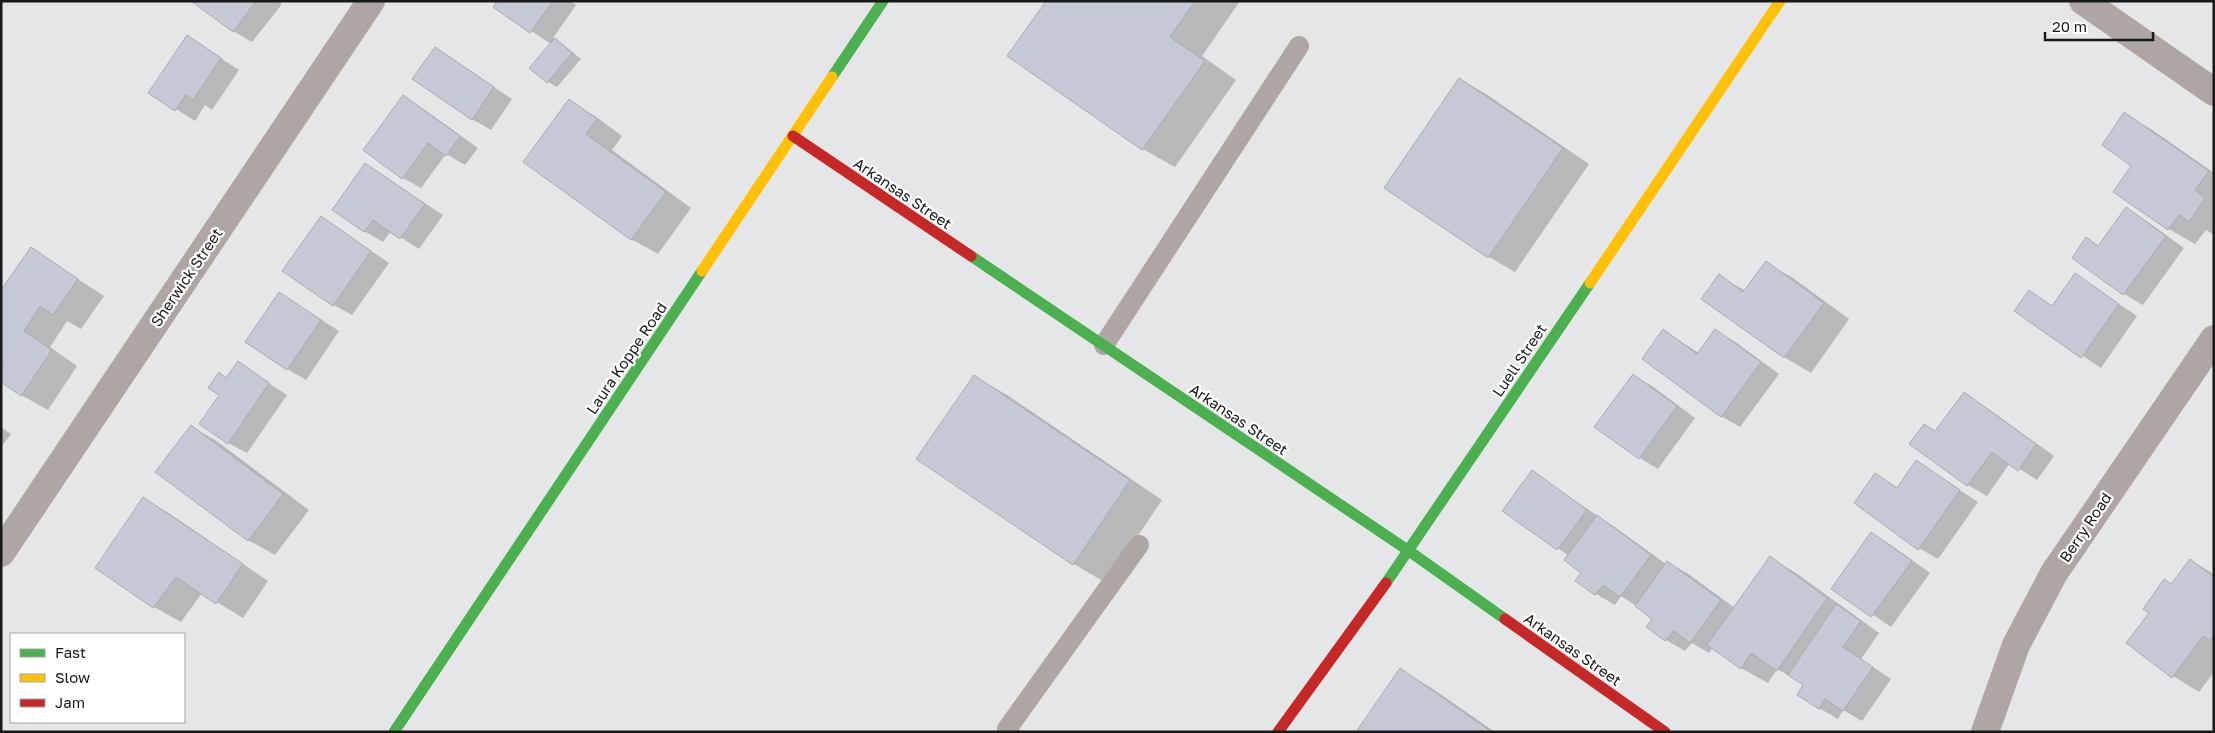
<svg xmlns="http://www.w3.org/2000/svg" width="2215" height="733" font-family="'Golos Text',sans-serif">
<rect width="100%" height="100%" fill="#e5e6e8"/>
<path fill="#0003" d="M193 1H278L282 4 252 42 233 31Z
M499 1H571L576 5 553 38 564 45 581 59 557 87 548 82 551 44 495 7Z
M1047 1H1240L1202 56 1236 80 1175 167 1143 149 1009 55Z
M188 37 239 70 212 110 205 105 195 121 150 92Z
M435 48 512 99 491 130 472 119Z
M1460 79 1486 94 1589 164 1515 272 1489 257 1386 188Z
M403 97 422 108 478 148 465 165 446 154 421 188 403 178Z
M569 101 595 116 622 136 612 150 691 208 658 254 631 239Z
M2124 114 2151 129 2214 173V235L2206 230 2195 244 2169 229Z
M365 164 443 215 419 249 391 231 383 242 364 231Z
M2126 209 2145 220 2184 248 2143 305 2124 294 2073 258 2087 239 2099 246Z
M321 217 389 263 352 315 334 305Z
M31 249 104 296 81 329 67 321 50 347 77 366 48 410 21 395 5 361Z
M1766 263 1793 278 1849 319 1811 373 1784 357 1719 276 1746 291Z
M2075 275 2137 316 2101 368 2016 311 2029 291 2053 306Z
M279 293 339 331 306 380 287 369Z
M1664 331 1699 353 1715 331 1734 341 1779 374 1740 427 1721 416Z
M238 363 287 395 247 453 228 443 219 374 227 379Z
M974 376 1007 395 1162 500 1106 583 1074 564Z
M1633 376 1652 386 1695 418 1658 469 1640 458Z
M1964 394 1983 405 2054 456 2037 480 2010 463 1987 496 1968 485 1911 444 1936 432Z
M191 426 218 442 309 510 275 555 248 540Z
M1 427 11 434 1 447Z
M1916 462 1978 502 1938 559 1919 548 1875 474 1898 488Z
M1532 472 1616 528 1666 564 1668 563 1687 573 1735 608 1770 558 1796 573 1879 633 1861 659 1891 679 1862 721 1843 710 1838 719 1819 708 1805 685 1777 669 1768 683 1741 668 1713 647 1709 653 1692 643 1685 651 1666 640 1648 627 1654 618 1621 596 1615 605 1596 594 1577 581 1583 573 1569 556 1504 510Z
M144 499 170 514 268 581 243 618 202 593 181 622 154 607 97 568Z
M1872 534 1891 545 1930 573 1891 627 1833 588Z
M2190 560 2214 574V672L2199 692 2173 676Z
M1401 670 1433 689 1495 732H1358Z"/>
<path fill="#c5c9d6" stroke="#ababad" d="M191 1H256L233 32Z
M497 1H553L530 33 493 7Z
M1046 1H1195L1170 37 1205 61 1142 150 1007 56Z
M187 35 221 58 193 100 186 95 175 111 148 93Z
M555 38 572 53 547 83 529 68Z
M435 47 494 87 472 120 412 79Z
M1459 78 1563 148 1488 258 1384 188Z
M403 95 460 136 446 156 428 143 402 179 363 150Z
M569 99 597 119 586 134 666 192 631 240 523 162Z
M2124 112 2209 171 2195 190 2205 198 2189 222 2179 215 2168 230 2113 192 2131 166 2102 145Z
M365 163 425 204 400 239 373 220 364 232 332 210Z
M2126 207 2166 236 2123 295 2072 258 2086 237 2098 246Z
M321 216 371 251 333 306 282 271Z
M31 247 78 279 53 315 40 306 24 331 52 350 21 396 1 382V365L4 362 1 360V290Z
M1766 261 1824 303 1784 358 1701 299 1719 274 1743 292Z
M2075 273 2119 304 2081 358 2014 311 2029 290 2052 306Z
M279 292 321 320 287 370 245 342Z
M1663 329 1697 354 1715 329 1761 362 1721 417 1642 359Z
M238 361 269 383 228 444 199 424 219 395 208 388 219 372 226 378Z
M1633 374 1677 406 1639 459 1594 427Z
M974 375 1130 480 1073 565 916 459Z
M1964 392 2036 444 2018 471 1992 452 1967 486 1909 444 1924 424 1935 431Z
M191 425 283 494 248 541 155 472Z
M1916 460 1960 490 1918 550 1854 503 1875 473 1897 488Z
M1532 470 1587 510 1557 550 1502 511Z
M143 497 243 564 216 604 176 577 153 608 95 568Z
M1597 515 1651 555 1620 597 1603 585 1595 595 1575 581 1581 573 1564 560Z
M1871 532 1912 561 1871 617 1831 589Z
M1770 556 1827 598 1777 671 1751 653 1741 669 1707 645Z
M2190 559 2214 577V635L2209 640 2203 636 2172 678 2126 643 2149 613 2143 609 2164 579 2171 584Z
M1667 561 1721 600 1690 643 1674 631 1665 641 1646 627 1652 619 1635 606Z
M1836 604 1861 621 1843 647 1873 667 1843 711 1825 699 1819 709 1797 695 1803 685 1788 675Z
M1400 668 1492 732H1356Z"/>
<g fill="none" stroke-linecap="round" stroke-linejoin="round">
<path stroke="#aea6a4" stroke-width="20" d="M1104 345 1299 46
M1010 732 1007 729 1139 545"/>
<path stroke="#aea6a4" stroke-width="28" d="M2083 1 2214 92
M1 553 371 1
M1985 732 2016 645 2054 573 2214 339"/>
<path stroke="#4caf50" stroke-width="11" d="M832 77 883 1
M971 256 1409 551 1505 619
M1386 583 1590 283
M394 732 702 271"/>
<path stroke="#ffc107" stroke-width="11" d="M702 271 832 77
M1590 283 1780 1"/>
<path stroke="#c62828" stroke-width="11" d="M793 136 971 256
M1505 619 1665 732
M1278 732 1386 583"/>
</g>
<g text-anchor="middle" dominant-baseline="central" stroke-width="4.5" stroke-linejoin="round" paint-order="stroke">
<g font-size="15" fill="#181819" stroke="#fff">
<text transform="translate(903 193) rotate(34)">Arkansas Street</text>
<text transform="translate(186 277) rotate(-56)">Sherwick Street</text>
<text transform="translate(626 358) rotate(-56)">Laura Koppe Road</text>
<text transform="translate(1519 360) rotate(-56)">Luell Street</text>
<text transform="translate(1239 419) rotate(34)">Arkansas Street</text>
<text transform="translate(2085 527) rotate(-56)">Berry Road</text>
<text transform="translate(1573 649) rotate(35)">Arkansas Street</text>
</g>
</g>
<rect width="2215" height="733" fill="none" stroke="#181819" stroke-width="5"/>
<rect x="10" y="633" width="175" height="90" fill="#ffffff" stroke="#a3a3a3"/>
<rect x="20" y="649" width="25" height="8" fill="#4caf50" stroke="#a3a3a3"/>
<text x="55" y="658" font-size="15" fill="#181819">Fast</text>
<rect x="20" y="674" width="25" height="8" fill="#ffc107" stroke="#a3a3a3"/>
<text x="55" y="683" font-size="15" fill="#181819">Slow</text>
<rect x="20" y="699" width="25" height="8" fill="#c62828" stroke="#a3a3a3"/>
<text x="55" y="708" font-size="15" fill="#181819">Jam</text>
<path d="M2045 32v8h108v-8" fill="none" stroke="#181819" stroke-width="2.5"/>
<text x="2052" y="32" font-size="15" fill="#181819" stroke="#ffffff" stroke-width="4" paint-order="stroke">20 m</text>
</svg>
